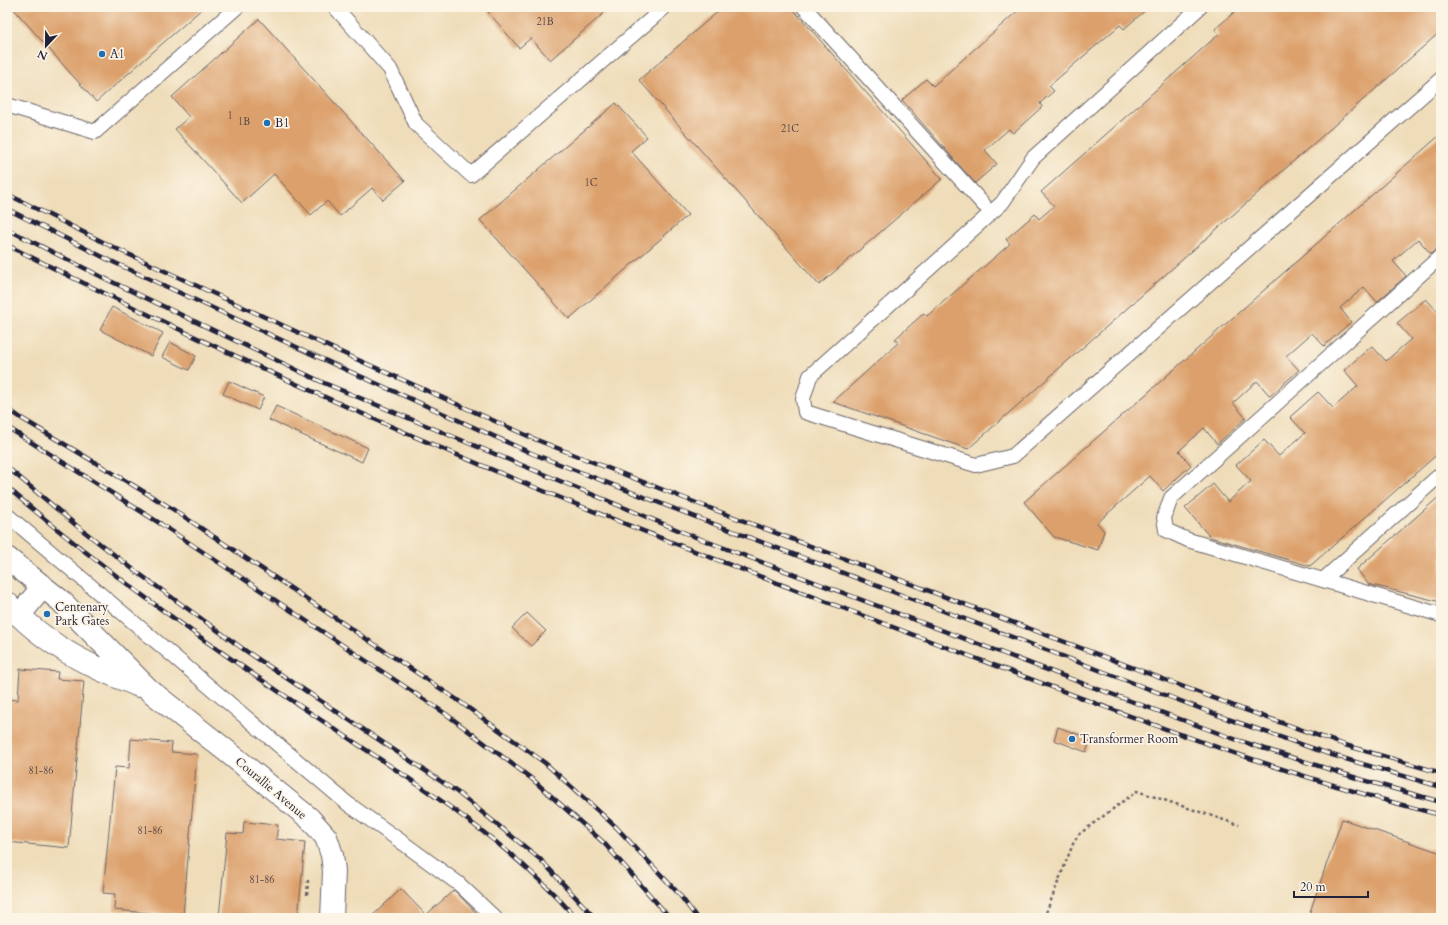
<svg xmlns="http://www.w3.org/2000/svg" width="1448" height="925" font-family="Cardo,serif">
<rect width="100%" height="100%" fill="#fcf5e5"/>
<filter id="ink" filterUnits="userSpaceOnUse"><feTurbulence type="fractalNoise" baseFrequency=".025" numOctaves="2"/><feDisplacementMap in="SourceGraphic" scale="8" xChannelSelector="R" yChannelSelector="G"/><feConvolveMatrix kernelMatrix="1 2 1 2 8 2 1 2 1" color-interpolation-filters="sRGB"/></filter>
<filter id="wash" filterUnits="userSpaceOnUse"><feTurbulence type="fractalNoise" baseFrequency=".012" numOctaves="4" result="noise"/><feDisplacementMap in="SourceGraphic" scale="16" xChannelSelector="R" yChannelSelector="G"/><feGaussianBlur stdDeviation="0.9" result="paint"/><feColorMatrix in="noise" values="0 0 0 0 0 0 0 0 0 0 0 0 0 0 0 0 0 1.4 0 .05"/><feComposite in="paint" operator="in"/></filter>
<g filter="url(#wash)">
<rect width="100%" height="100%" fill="#efddba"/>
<g id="blocks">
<path fill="#dca06c" d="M12 7H204L96 102Z
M484 7H611L550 60 531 38 519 48Z
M723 7H791L942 179 819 285 639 80Z
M1022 7H1149L1124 29 1120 25 1049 86 1054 91 1040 103 1042 107 1013 133 1009 129 985 150 997 164 975 183 902 100 926 79 933 86Z
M1240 7H1245L1247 9 1250 7H1441V31L968 449 833 402 899 342 895 339 924 313 927 316 1010 244 1006 239 1035 214 1039 219 1054 206 1041 192 1219 34 1215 29Z
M259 19 405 181 383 200 372 188 340 216 327 201 311 215 274 174 242 203 175 129 189 117 172 97Z
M616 103 647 137 631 151 688 215 569 319 480 220Z
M1441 134V245L1431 254 1418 239 1393 261 1406 276 1377 302 1364 287 1340 308 1351 322 1324 346 1312 333 1286 356 1299 370 1270 396 1257 381 1233 403 1246 418 1217 444 1204 428 1179 451 1191 465 1163 491 1150 476 1097 523 1104 531 1098 550 1054 537 1024 502Z
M1426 299 1440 314 1441 313V451L1310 566 1210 537 1185 508 1213 484 1228 502 1251 481 1236 465 1264 440 1279 456 1305 433 1290 417 1318 392 1333 408 1358 386 1344 370 1372 346 1386 361 1411 339 1397 323Z
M112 307 163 333 151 356 100 330Z
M170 342 196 356 189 370 162 357Z
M229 381 264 397 258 410 223 394Z
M276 406 368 448 362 462 269 420Z
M1441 495V602L1368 584 1357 569Z
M527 613 546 631 531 646 512 628Z
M20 669 58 672 57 679 84 681 69 848 7 842V699L18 700Z
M1058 727 1091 739 1086 752 1054 740Z
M131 739 172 743 171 752 197 754 183 916 114 910 115 894 103 893 115 767 129 768Z
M1342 819 1441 853V918H1317L1309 915Z
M244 822 278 825 276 839 305 842 298 918H219L227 833 243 834Z
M401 889 426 915 454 890 481 918H370Z"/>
</g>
</g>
<g filter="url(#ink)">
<use href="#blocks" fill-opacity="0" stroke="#6a6367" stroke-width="1"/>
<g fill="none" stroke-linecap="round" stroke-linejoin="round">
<g stroke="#6a6367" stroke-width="16">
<path id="lane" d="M335 7 390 69 416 124 471 175 665 7
M804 7 984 205
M1200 7 1033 158 1002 203 810 376 803 399 805 412 976 465 1013 456 1441 79
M7 105 95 132 237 7
M1441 256 1171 498 1164 518 1166 530 1188 540 1441 615
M7 515 348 804 399 840 459 884 495 918
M1323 580 1441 474"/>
</g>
<g stroke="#6a6367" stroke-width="24">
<path id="street" d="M7 558 61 601 149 690 229 753 309 818 326 837 332 855 334 871 332 918
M7 603C30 628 60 650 91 665 106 673 123 679 139 686
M19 616 43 586"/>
</g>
<path stroke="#6a6367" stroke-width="2.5" stroke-dasharray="3 3" stroke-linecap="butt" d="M307 895 308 880
M1044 918 1073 844 1078 835 1137 791 1239 825"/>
<use href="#lane" stroke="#fff" stroke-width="14"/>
<use href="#street" stroke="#fff" stroke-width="22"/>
<g stroke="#22223b" stroke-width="4.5">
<path id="rail" d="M7 194 115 248 336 350 537 440 699 504 1245 710 1345 745 1441 773
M7 209 111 261 331 363 531 453 693 516 1228 719 1332 755 1441 787
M7 229 104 278 324 383 690 535 1095 688 1240 741 1363 780 1441 802
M7 245C176 330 347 410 522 482 646 534 772 581 898 629 1077 696 1255 768 1441 815
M7 408 21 418 171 508 456 699 545 763 616 827 679 894 697 918
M7 427 161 524 446 714 532 779 604 843 670 918
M7 467 77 526 134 570 246 651 457 792 540 859 595 918
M7 487C102 570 205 642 309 712 401 774 503 834 576 918"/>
</g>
<use href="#rail" stroke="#fcf5e5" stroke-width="3" stroke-dasharray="9" stroke-linecap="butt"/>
</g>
</g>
<g fill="#1f6fb2" stroke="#fcf5e5" stroke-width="1.5">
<circle cx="102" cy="54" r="4"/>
<circle cx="267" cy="123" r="4"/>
<circle cx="47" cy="614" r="4"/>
<circle cx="1072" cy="739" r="4"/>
</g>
<g text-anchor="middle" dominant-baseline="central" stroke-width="3.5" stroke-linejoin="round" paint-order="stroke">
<g font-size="10" fill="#504247">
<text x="545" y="22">21B</text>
<text x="230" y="116">1</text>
<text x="244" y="122">1B</text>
<text x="790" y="129">21C</text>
<text x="591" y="183">1C</text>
<text x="41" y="771">81-86</text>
<text x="150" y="831">81-86</text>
<text x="262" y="880">81-86</text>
</g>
<g font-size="12" fill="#22223b" stroke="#fcf5e5" text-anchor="start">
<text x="110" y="54">A1</text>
<text x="275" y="123">B1</text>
<text x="55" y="607">Centenary<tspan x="55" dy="14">Park Gates</tspan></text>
<text x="1080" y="739">Transformer Room</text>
</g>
<g font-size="12" fill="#22223b" stroke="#fcf5e5">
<text transform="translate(271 788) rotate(40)">Courallie Avenue</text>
</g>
</g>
<rect width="1448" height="925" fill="none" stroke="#fcf5e5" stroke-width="24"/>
<g transform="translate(46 46) rotate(202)" stroke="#fcf5e5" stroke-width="3" paint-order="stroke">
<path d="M0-3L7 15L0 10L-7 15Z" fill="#22223b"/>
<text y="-6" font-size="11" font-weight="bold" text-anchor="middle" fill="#22223b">N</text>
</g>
<path d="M1294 891v6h74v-6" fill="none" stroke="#22223b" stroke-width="2"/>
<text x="1300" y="891" font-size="12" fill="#22223b" stroke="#fcf5e5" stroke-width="3" paint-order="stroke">20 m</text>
</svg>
